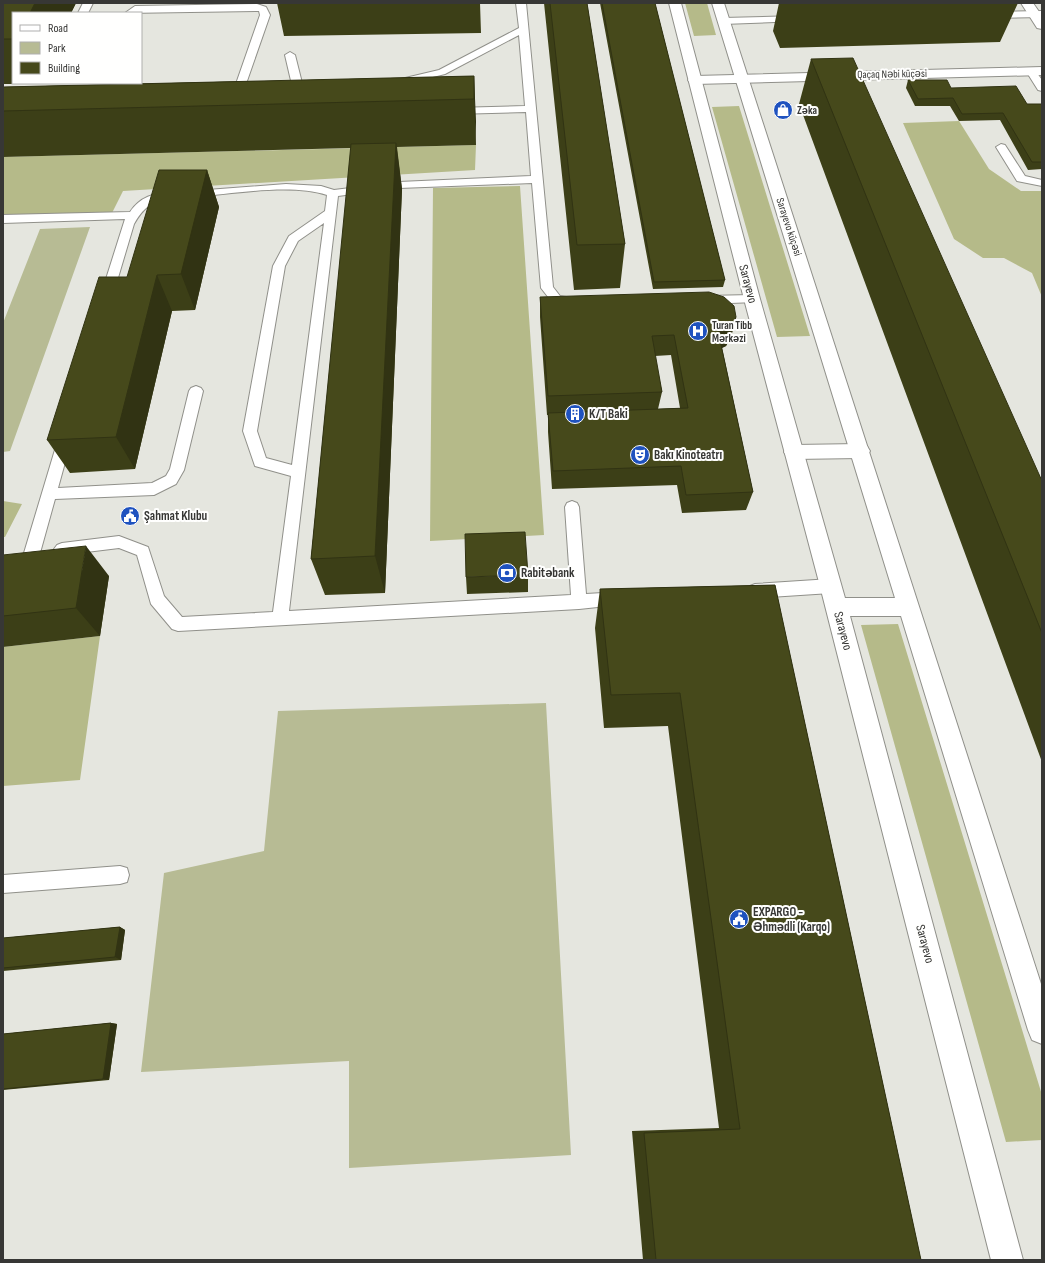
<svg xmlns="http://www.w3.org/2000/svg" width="1045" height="1263" font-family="'Sofia Sans Condensed',sans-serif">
<rect width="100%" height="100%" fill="#e5e6df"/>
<path fill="#b7bb94" d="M90 227 10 451 3 452V323L40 229Z
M546 703 571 1155 349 1168V1061L141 1072 164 873 264 851 278 711Z"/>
<path fill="#b5ba89" d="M685 3H707L716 35 694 36Z
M739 106 810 336 777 337 712 107Z
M959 121 989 169 1021 191H1042V297L1032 273 1004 258H983L954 239 903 123Z
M476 145 475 170 123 191 110 217 3 220V157Z
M520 186 544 535 430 541 433 188Z
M3 501 22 504 5 537H3Z
M898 624 1042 1095V1140L1006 1142 861 625Z
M100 636 80 780 3 786V647Z"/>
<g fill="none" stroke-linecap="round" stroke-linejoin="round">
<g stroke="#90908a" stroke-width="2">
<path id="service" d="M83 3H93L88 13H78Z
M516 3H526L553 287 560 296 578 299 580 302 578 305 574 306 552 302 541 288 532 183 399 188 338 196 289 611 571 595 565 507 567 503 572 501 577 503 579 507 586 594 620 592 626 594 628 599 626 604 579 609 178 631 172 629 151 604 137 555 119 548 62 555 57 553 54 549 57 545 62 543 119 536 148 547 164 596 182 617 273 612 291 476 255 466 243 431 273 266 289 236 325 211 327 195C290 183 233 194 194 197L188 194 194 191 286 184 321 186 334 190 399 182 531 176 526 112 454 114 449 111 454 108 525 106 519 35 445 74 405 84 400 81 401 79 439 70 519 28ZM324 223 292 465 266 458 257 431 285 266 298 241Z
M257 4 266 7 270 15 240 101 235 104 230 101 260 15 259 11 125 13 135 6Z
M1042 11V17L991 18 986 15 991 12Z
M798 16 801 17V21L723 24 718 21 723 18Z
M290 52 295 55 302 83 317 90 316 92H308L292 85 285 55Z
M1031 68 1034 69 1042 80V91L1038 90 1026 71Z
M1001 144 1005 145 1025 176 1042 180V186L1017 181 996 147Z
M171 192 177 195 175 197C153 203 146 203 134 224L112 298 110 301H102L100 298 125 219 3 223V215L130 212C140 197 154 193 171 192Z
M752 295 756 296 758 299 756 302 705 304 701 303 699 300 701 297 705 296Z
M196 386 201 388 203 391 184 470 176 484 154 495 55 499 40 553 37 557 32 559 27 557 24 553 60 433 65 432 70 433 72 437 58 488 152 483 166 476 170 469 189 391 191 388Z
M831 579 836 581 839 586 836 591 831 593 755 598 750 596 747 591 750 586 755 584Z
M120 866 127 868 129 875 127 882 120 884 3 893V875Z"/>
</g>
<g stroke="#90908a" stroke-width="2">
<path id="minor" d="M1021 3H1033L1042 16V29L1037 28Z
M1042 67V75L695 84 690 83 688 80 690 77 695 76Z
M860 444 867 446 870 451 867 456 860 458 794 459 787 457 784 452 787 447 794 445Z"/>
</g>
<g stroke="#90908a" stroke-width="2">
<path id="tertiary" d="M669 3H681L760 299 845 598H895L712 3H724L1042 987V1044L1032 1040 1028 1030 901 616H850L1023 1260H991L820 586 744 299Z"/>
</g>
<use href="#service" fill="#fff" fill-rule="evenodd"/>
<use href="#minor" fill="#fff" fill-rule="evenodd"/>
<use href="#tertiary" fill="#fff" fill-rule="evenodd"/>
</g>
<path fill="#3c3f17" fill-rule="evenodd" d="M3 3H76L71 13H13V83H38L37 84H3Z
M277 3H480L481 33 284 36Z
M544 3H587L625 244 620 288 574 290Z
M600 3H655L725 280 723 287 653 289Z
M779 3H1018L1000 42 780 48 773 31Z
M811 59 1042 481V762L799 104Z
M474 76 476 145 397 147 402 189 385 593 325 595 311 559 351 148 3 157V87Z
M908 80 951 88 1027 104H1042V169L1028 170 1000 120 959 121 950 106H915L906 88Z
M207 170 219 207 195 310 172 311 135 469 70 473 47 440Z
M540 297 736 317 731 337 726 346 722 348 753 492 746 510 682 513 677 485 552 489 548 432V415H547L540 317ZM671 355 680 408 658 409 662 392 655 356Z
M3 555 109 576 100 636 3 647Z
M528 575V592L467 594 466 577Z
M775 585 921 1260H643L632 1131 719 1128 668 726 604 728 595 628 600 589Z
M120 927 125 930 121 960 3 971V938Z
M111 1023 117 1024 109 1080 3 1090V1034Z"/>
<path fill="#313313" d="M35 3H76L71 13H30Z
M474 76 476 121V145L474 99Z
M396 143 402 189 385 593 375 556Z
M207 170 219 207 195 310 181 274Z
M157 275 172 311 135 469 116 437Z
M736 317 731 337 726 346 713 352 718 331Z
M86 546 109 576 100 636 76 608Z
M120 927 125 930 121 960 115 957Z
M111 1023 117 1024 109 1080 103 1079Z"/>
<path fill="#46491b" stroke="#313313" d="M3 3H35L30 13H13V39H3Z
M550 3H587L625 244 577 245Z
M602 3H655L725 280 654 282Z
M853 58 1042 481V633L811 59Z
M474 76V99L3 111V87Z
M908 80H947L951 88 1016 86 1027 104H1042V162H1032L1003 113 962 114 953 98 918 99Z
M396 143 375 556 311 559 351 144Z
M159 170H207L181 274 157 275 116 437 47 440 99 277H127Z
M709 292 724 297 734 306 736 317 732 326 718 331 753 492 686 495 681 466 553 471 548 413 688 408 674 335 652 336 662 392 548 396 540 297Z
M525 532 528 575 466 577 465 534Z
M86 546 76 608 3 616V555Z
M775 585 921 1260H656L644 1133 740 1129 680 693 611 695 600 589Z
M120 927 115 957 3 968V938Z
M111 1023 103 1079 3 1089V1034Z"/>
<defs>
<g id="shop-disc" transform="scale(1)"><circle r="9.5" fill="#1f52bf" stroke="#fffffe"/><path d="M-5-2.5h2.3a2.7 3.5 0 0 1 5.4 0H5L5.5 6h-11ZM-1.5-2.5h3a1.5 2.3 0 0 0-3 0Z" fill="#fff"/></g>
<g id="hospital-disc" transform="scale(1)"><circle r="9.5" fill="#1f52bf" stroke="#fffffe"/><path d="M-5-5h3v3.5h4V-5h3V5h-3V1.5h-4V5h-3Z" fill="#fff"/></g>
<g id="building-disc" transform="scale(1)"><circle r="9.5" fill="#1f52bf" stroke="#fffffe"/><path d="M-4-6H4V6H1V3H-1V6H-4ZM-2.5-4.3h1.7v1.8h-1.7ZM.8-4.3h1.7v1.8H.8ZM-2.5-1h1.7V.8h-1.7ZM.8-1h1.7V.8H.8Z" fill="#fff"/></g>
<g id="theatre-disc" transform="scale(1)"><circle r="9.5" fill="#1f52bf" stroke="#fffffe"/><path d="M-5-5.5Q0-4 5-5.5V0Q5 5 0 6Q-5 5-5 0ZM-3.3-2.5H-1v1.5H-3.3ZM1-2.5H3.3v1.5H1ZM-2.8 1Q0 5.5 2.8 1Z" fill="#fff"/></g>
<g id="civic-disc" transform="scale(1)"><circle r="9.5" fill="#1f52bf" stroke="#fffffe"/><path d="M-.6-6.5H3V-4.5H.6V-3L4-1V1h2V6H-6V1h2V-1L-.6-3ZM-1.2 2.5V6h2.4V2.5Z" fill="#fff"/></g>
<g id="bank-disc" transform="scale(1)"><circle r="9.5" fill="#1f52bf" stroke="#fffffe"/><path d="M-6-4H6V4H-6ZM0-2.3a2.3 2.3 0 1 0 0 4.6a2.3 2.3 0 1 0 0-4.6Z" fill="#fff"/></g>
</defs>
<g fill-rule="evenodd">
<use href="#shop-disc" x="783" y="110"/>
<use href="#hospital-disc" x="698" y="331"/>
<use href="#building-disc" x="575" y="414"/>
<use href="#theatre-disc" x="640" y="455"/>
<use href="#civic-disc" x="130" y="516"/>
<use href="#bank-disc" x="507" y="573"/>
<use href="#civic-disc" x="739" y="919"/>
</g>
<g text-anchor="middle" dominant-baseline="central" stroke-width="4" stroke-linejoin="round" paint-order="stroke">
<g font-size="11" fill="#373735" stroke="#fffffe">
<text transform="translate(892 74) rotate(-1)">Qaçaq Nəbi küçəsi</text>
<text transform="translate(789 227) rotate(72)">Sarayevo küçəsi</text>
</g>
<g font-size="11" font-weight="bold" fill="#373735" stroke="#fffffe" text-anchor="start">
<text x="797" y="110">Zəka</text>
<text x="712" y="325">Turan Tibb<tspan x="712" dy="13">Mərkəzi</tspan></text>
</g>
<g font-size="13" fill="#373735" stroke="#fffffe">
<text transform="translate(748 284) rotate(75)">Sarayevo</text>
<text transform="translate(843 631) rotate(75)">Sarayevo</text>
<text transform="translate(925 944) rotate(75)">Sarayevo</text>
</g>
<g font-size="13" font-weight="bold" fill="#373735" stroke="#fffffe" text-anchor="start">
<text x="589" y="414">K/T Baki</text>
<text x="654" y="455">Bakı Kinoteatrı</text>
<text x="144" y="516">Şahmat Klubu</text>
<text x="521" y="573">Rabitəbank</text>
<text x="753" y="912">EXPARGO -<tspan x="753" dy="15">Əhmədli (Karqo)</tspan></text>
</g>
</g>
<rect width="1045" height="1263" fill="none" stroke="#373735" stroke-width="8"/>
<rect x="12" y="12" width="130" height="72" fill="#fffffe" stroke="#afafae"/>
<rect x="20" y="25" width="20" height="6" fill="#ffffff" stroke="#afafae"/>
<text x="48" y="32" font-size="12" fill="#373735">Road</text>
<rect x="20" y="42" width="20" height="12" fill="#b7bb94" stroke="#afafae"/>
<text x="48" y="52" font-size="12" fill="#373735">Park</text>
<rect x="20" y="62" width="20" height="12" fill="#46491b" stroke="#afafae"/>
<text x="48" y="72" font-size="12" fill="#373735">Building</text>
</svg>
